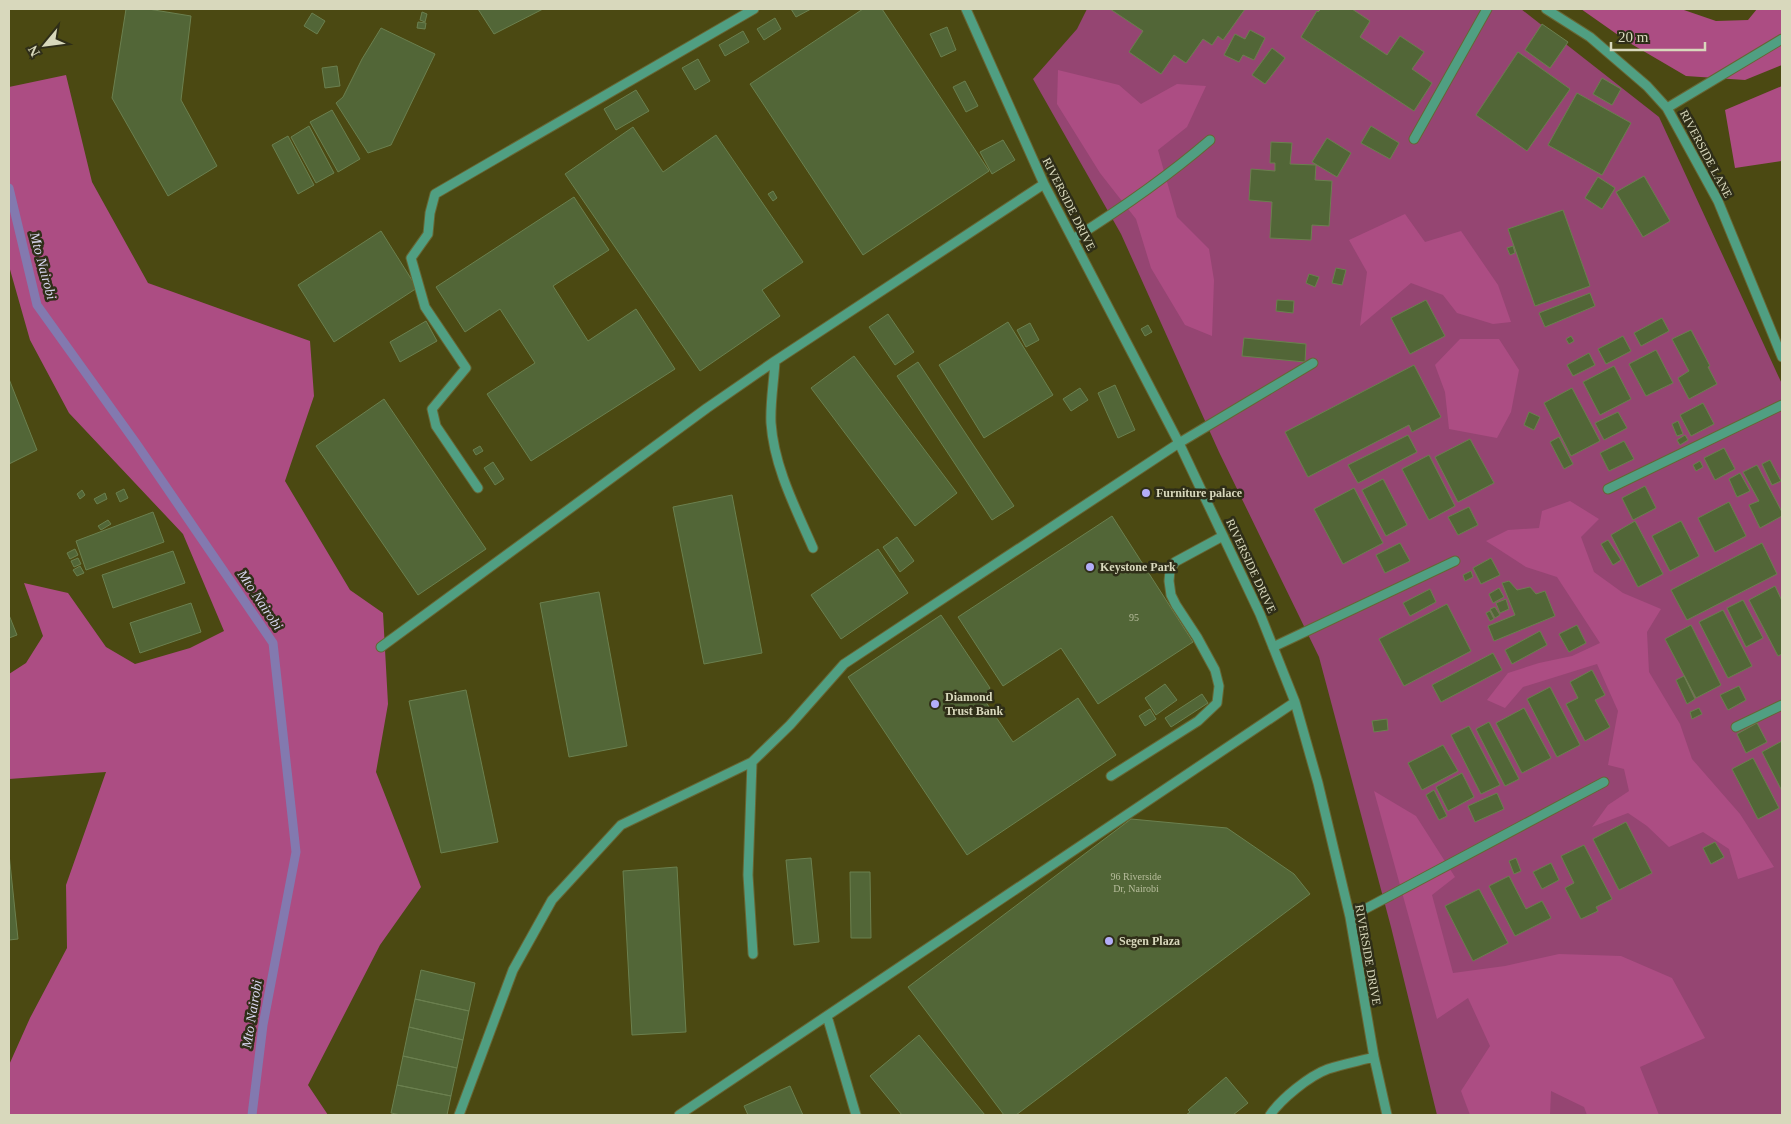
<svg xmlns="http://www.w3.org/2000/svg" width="1791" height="1124" font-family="'Times New Roman',serif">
<rect width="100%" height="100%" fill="#4b4912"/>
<path fill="#954572" d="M1087 9H1521L1659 117 1782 384V1115H1437L1391 927 1319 657 1219 452 1121 234 1033 79 1077 29Z"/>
<path fill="#ac4d83" d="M1581 9H1681L1716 21 1748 20 1757 9H1782V65L1745 80 1686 76 1628 42Z
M1058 70 1119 85 1141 104 1177 84 1206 86 1187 127 1158 150 1177 217 1209 249 1214 280 1212 336 1185 325 1151 268 1136 219 1100 173 1057 104Z
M66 75 92 182 148 283 310 341 314 396 285 481 350 590 383 613 388 704 376 772 421 887 380 945 308 1085 328 1115H9V1065L30 1018 67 948 66 885 106 772 9 779V674L26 663 43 636 24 583 68 593 106 647 135 664 190 648 224 631 183 534 69 413 30 340 9 266V87Z
M1782 86V161L1735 168 1725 110Z
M1405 214 1425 242 1461 231 1498 285 1511 322 1493 324 1457 313 1443 295 1411 283 1360 326 1367 272 1349 240Z
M1460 339H1499L1519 370 1511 412 1497 438 1449 429 1445 392 1435 365Z
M1570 501 1599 519 1581 537 1594 572 1623 593 1661 609 1647 632 1649 672 1680 724 1692 759 1740 814 1774 867 1738 879 1729 849 1703 832 1669 847 1647 826 1628 813 1592 827 1608 805 1629 791 1624 769 1608 765 1618 711 1597 664 1523 687 1505 708 1487 700 1508 673 1539 663 1572 656 1600 643 1557 577 1526 567 1486 541 1508 530 1539 528 1542 511Z
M1374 791 1416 816 1455 877 1432 895 1453 973 1505 966 1559 954 1621 956 1672 978 1705 1038 1640 1067 1659 1115H1587L1584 1107 1551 1091 1550 1115H1470L1461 1091 1490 1046 1468 998 1437 1019Z"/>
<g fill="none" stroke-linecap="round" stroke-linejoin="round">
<path stroke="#8379af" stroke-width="9" d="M9 188 37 305 136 443 273 643 296 852 263 1025 252 1115"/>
</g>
<path fill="#526637" stroke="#6b804f" d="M126 9H148L191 16 181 100 217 166 168 196 112 98Z
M478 9H543L494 34Z
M791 9H811L796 17Z
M863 9H882L989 171 863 255 750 84Z
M1110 9H1245L1223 40 1218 36 1212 45 1203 39 1186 63 1174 55 1161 74 1129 52 1143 31Z
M1321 9H1352L1370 21 1360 37 1387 55 1400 36 1424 52 1412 69 1432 83 1414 111 1301 37 1317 11 1318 12Z
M422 12 427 14 425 22 420 20Z
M312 13 325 21 317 34 304 26Z
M775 18 781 29 764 40 757 29Z
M418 22 426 23 425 29 417 28Z
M1542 24 1568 42 1550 68 1525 50Z
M947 27 956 50 941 57 930 34Z
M381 28 435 54 391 145 368 153 336 103 343 97 362 59Z
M1250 30 1265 38 1254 60 1243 55 1239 62 1224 55 1235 34 1245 39Z
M743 31 749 42 725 56 719 45Z
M1272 48 1285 58 1265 84 1252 75Z
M1518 52 1570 89 1527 151 1476 115Z
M698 59 710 81 695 90 682 68Z
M337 66 340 86 325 88 322 68Z
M1602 78 1621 89 1612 105 1593 94Z
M965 81 978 106 966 112 953 87Z
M636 90 649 111 616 130 604 109Z
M1577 93 1631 123 1602 175 1548 145Z
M332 110 360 159 338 172 310 122Z
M309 126 334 173 316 183 291 137Z
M1371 126 1399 143 1390 159 1361 143Z
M633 127 663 172 716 135 803 262 762 290 780 316 700 371 565 174Z
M288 136 314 185 298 194 272 145Z
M1327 138 1351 153 1337 177 1312 162Z
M1003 140 1015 160 992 174 980 152Z
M1271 142 1292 143 1290 164 1316 165 1315 180 1332 181 1329 226 1312 225 1311 240 1270 238 1272 202 1249 200 1251 169 1275 171V163H1270Z
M1644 176 1670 221 1643 237 1616 192Z
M1598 177 1615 188 1602 209 1585 198Z
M773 191 777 198 773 201 768 194Z
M574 197 609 250 553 286 588 341 636 309 675 369 531 461 487 394 535 363 500 309 465 332 436 287Z
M1563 210 1590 286 1535 306 1508 229Z
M381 231 417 288 334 342 298 285Z
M1513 246 1515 253 1510 255 1507 248Z
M1336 268 1346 270 1342 285 1332 283Z
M1309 274 1319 277 1315 287 1306 283Z
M1590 293 1595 306 1545 327 1539 313Z
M1277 300 1294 301 1293 313 1276 311Z
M1426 300 1445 336 1410 354 1391 318Z
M888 314 914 352 895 365 869 327Z
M1662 318 1669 331 1641 346 1634 333Z
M426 321 437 341 400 362 390 342Z
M1008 322 1053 395 984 438 939 365Z
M1030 323 1039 340 1026 347 1017 330Z
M1148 325 1152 332 1145 336 1141 329Z
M1691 330 1710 366 1708 367 1717 384 1689 399 1678 378 1689 371 1672 339Z
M1571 336 1574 341 1569 344 1566 339Z
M1623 336 1631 351 1606 364 1598 349Z
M1244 338 1306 344 1305 362 1242 356Z
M1656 350 1673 383 1646 396 1629 364Z
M1589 353 1595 365 1573 376 1567 365Z
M854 356 957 493 915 526 811 388Z
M918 362 1014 506 992 520 897 376Z
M1414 365 1441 417 1412 432 1409 425 1308 477 1285 432Z
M1614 366 1631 399 1600 415 1583 382Z
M9 379 37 450 9 464Z
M1115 385 1135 430 1118 438 1098 393Z
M1080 388 1088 400 1071 411 1063 399Z
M1572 388 1600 441 1571 456 1544 403Z
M384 399 486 549 418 595 316 446Z
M1703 403 1714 424 1691 436 1680 415Z
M1529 412 1540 417 1534 430 1524 425Z
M1618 412 1627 428 1604 440 1595 423Z
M1678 421 1683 434 1677 436 1672 424Z
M1408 435 1417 452 1358 483 1348 465Z
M1685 435 1688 440 1680 445 1677 440Z
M1559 437 1573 464 1564 469 1550 442Z
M1470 439 1494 483 1458 502 1435 457Z
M1624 441 1634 459 1609 471 1600 453Z
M480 446 483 451 476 455 473 450Z
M1724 448 1735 469 1715 480 1704 458Z
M1429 455 1455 506 1429 520 1402 469Z
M1770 460 1781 481 1772 485 1762 464Z
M1700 461 1703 467 1696 471 1693 465Z
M493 462 504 479 495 485 484 468Z
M1757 465 1782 512V516L1760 528 1749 505 1759 501 1743 472Z
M1740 473 1750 491 1737 497 1729 479Z
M1383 479 1407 525 1386 536 1362 490Z
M1645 486 1656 508 1633 520 1622 498Z
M1354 488 1383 543 1343 564 1314 509Z
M124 489 128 498 120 502 116 493Z
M82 490 85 495 80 499 77 494Z
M105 493 107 499 97 504 94 499Z
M732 495 762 653 704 664 673 507Z
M1729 502 1746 536 1715 552 1698 518Z
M1469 507 1478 525 1458 535 1448 517Z
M153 512 164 542 86 570 76 541Z
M1112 516 1193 642 1098 704 1061 648 1003 686 958 617Z
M108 520 111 524 101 530 98 526Z
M1635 521 1663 574 1638 587 1611 535Z
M1681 521 1699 556 1670 571 1652 536Z
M897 537 914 561 900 572 883 547Z
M1608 540 1621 560 1613 565 1601 544Z
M1400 543 1410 561 1385 573 1376 555Z
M1762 543 1777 574 1687 620 1671 590Z
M75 549 78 555 70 559 67 553Z
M878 549 908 593 841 639 811 595Z
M173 551 185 583 113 608 102 575Z
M78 558 81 564 74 567 71 561Z
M1491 558 1500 575 1481 584 1473 568Z
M80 566 84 573 77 576 73 570Z
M1471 571 1473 577 1465 581 1463 575Z
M1509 581 1517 590 1530 587 1536 594 1545 591 1555 616 1494 641 1488 626 1515 615 1502 583Z
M1775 586 1782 601V654L1778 656 1749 600Z
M1499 588 1504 597 1493 603 1489 594Z
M1430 589 1436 602 1410 616 1403 603Z
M599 592 627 746 569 757 540 603Z
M1506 599 1509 609 1500 613 1496 603Z
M1743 600 1763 638 1746 647 1727 608Z
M191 603 201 632 140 653 130 623Z
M1447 604 1471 651 1404 686 1379 639Z
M1495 607 1500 615 1495 618 1490 609Z
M1723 610 1752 666 1728 678 1699 622Z
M1490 611 1494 619 1490 621 1486 613Z
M9 615 17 635 9 638Z
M941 615 990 688 983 698 1013 742 1078 698 1116 755 967 855 848 677Z
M1577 625 1586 643 1569 652 1559 634Z
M1691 625 1721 685 1696 698 1665 639Z
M1540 631 1547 645 1512 664 1505 650Z
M1493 653 1502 670 1441 702 1432 685Z
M1592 670 1605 695 1595 700 1610 727 1585 741 1566 704 1578 698 1570 682Z
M1684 676 1695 699 1687 704 1676 680Z
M1165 684 1177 700 1156 715 1145 698Z
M1739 686 1746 700 1728 710 1720 695Z
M1550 687 1580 745 1557 757 1527 699Z
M466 690 498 842 441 853 409 701Z
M1202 694 1208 703 1171 727 1165 718Z
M1524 708 1551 758 1522 773 1496 723Z
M1699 708 1702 714 1692 719 1690 712Z
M1150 709 1156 719 1145 726 1139 716Z
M1387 719 1388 730 1374 732 1372 721Z
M1489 722 1519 779 1505 786 1476 729Z
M1757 723 1767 742 1746 753 1737 734Z
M1469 726 1500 785 1481 794 1451 735Z
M1782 741V791L1762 752Z
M1443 745 1458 771 1422 790 1408 763Z
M1753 758 1779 808 1758 819 1732 769Z
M1462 773 1474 797 1448 811 1436 787Z
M1434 790 1447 816 1439 820 1426 795Z
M1497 793 1504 809 1475 822 1468 806Z
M1131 819 1227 828 1294 874 1310 894 1016 1115H1004L908 987Z
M1626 822 1652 873 1619 890 1593 839Z
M1715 842 1724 857 1711 864 1703 848Z
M1584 845 1612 899 1596 907 1598 911 1581 919 1565 888 1574 883 1561 856Z
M9 854 18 939 9 940Z
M811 858 819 942 794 945 786 860Z
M1516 858 1521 871 1514 874 1509 861Z
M1551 863 1559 880 1542 889 1533 872Z
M677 867 686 1032 632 1035 623 871Z
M850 872H870L871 938H851Z
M1509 876 1526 909 1542 901 1551 918 1515 936 1489 886Z
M1479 889 1508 943 1473 961 1445 906Z
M421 970 475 983 469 1011 415 999Z
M415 999 469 1011 463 1040 409 1027Z
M409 1027 463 1040 457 1068 403 1056Z
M919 1035 985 1115H902L870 1076Z
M403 1056 457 1068 451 1096 397 1085Z
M1226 1077 1248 1103 1233 1115H1186L1190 1112 1188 1110Z
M397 1085 451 1096 447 1115H401L391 1113Z
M790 1086 803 1115H748L744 1106Z"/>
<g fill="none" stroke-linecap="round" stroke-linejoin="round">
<g stroke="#676634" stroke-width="11">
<path id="minor" d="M966 9 1044 184 1179 443 1260 614 1295 702 1318 783 1350 917 1374 1057 1387 1115
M1546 9 1590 37 1647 86 1667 108 1718 201 1782 357
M1667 108 1782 39
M1414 139 1487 9
M1073 239C1121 209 1167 177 1210 140
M775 361C774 381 770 403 771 423 774 467 796 509 813 548
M478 488 436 426 432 409 466 368 425 307 411 258 428 234 430 213 435 194 754 9
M1608 489 1782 405
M381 647 707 408 775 361 1044 184
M1273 647 1455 561
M1736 727 1782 705
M752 762 748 875 753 954
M1111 776 1198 721 1217 703 1219 686 1215 670 1197 637 1176 605 1171 595 1169 581 1170 570 1175 562 1223 536
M1350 917 1604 782
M827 1016 856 1115
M459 1115 513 970 552 900 621 825 752 762 790 725 844 664 1179 443 1313 363
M679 1115 1295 702
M1270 1115C1281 1099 1309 1076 1328 1069 1343 1064 1359 1061 1374 1057"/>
</g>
<use href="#minor" stroke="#509f82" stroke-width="9"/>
</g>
<g fill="#b3adf9" stroke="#2f2e18" stroke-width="2">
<circle cx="1146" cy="493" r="5"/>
<circle cx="1090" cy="567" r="5"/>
<circle cx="935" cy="704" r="5"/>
<circle cx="1109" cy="941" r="5"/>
</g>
<g text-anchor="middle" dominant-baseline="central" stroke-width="5" stroke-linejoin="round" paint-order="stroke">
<g font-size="10" fill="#b6bc9b">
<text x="1134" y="617">95</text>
<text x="1136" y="876">96 Riverside<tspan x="1136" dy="12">Dr, Nairobi</tspan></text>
</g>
<g font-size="12" fill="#d8d8bc" stroke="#2f2e18">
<text transform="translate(1706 154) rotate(62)">RIVERSIDE LANE</text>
<text transform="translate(1069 204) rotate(63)">RIVERSIDE DRIVE</text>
<text transform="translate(1251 566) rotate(65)">RIVERSIDE DRIVE</text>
<text transform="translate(1368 955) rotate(80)">RIVERSIDE DRIVE</text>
</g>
<g font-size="12" font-weight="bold" fill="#d8d8bc" stroke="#2f2e18" text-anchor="start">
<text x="1156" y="493">Furniture palace</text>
<text x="1100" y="567">Keystone Park</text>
<text x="945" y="697">Diamond<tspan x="945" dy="14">Trust Bank</tspan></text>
<text x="1119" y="941">Segen Plaza</text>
</g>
<g font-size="14" font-style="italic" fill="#d8d7f0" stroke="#2f2e18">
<text transform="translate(43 266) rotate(75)">Mto Nairobi</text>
<text transform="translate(260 600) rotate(56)">Mto Nairobi</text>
<text transform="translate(252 1014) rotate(-81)">Mto Nairobi</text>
</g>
</g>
<rect width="1791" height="1124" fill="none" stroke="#d8d8bc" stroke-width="20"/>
<g transform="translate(45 45) rotate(241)" stroke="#2f2e18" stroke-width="4" paint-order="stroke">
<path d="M0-4L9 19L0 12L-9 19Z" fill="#d8d8bc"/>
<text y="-8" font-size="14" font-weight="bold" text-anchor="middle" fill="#d8d8bc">N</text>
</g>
<path d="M1611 42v8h94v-8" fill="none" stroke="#d8d8bc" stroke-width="2.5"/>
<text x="1618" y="42" font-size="15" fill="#d8d8bc" stroke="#2f2e18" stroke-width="4" paint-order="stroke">20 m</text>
</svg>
